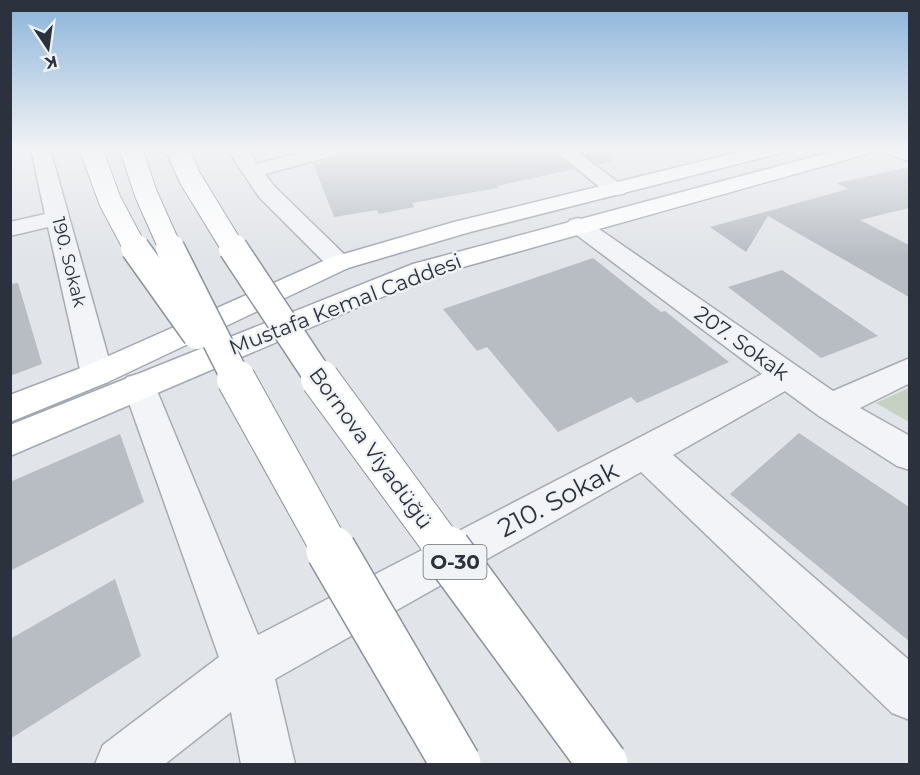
<svg xmlns="http://www.w3.org/2000/svg" width="920" height="775" font-family="Montserrat,sans-serif">
<rect width="100%" height="100%" fill="#e1e4e8"/>
<path fill="#c7d1c3" d="M909 388V422L876 403Z"/>
<path fill="#b8bdc4" d="M347 149H551L574 169 497 186 498 188 412 203 414 207 379 214 377 210 334 217 313 163 344 155Z
M577 149H612L613 161 598 164Z
M909 167V208L860 220 909 245V297L768 216 746 252 710 227 848 189 837 183Z
M593 258 661 312 665 311 729 362 637 403 631 397 558 432 487 347 477 351 443 309Z
M782 270 878 336 821 358 728 287Z
M18 283 42 364 10 376V284Z
M799 433 909 507V641L730 494Z
M120 434 144 502 10 571V482Z
M115 579 141 656 10 739V639Z"/>
<g fill="none" stroke-linecap="round" stroke-linejoin="round">
<g stroke="#a7abb2" stroke-width="3">
<path id="minor" d="M31 149H50L113 374 108 382 97 386 86 382 81 374 48 227 10 236V222L45 214Z
M227 149H247L257 164 314 149H345L343 153 265 174 275 187 348 258 352 263 348 268 339 271 330 268 259 197Z
M553 149H574L627 189 624 194 616 195 608 194Z
M883 149H910V162L886 153Z
M578 218 586 220 833 391 910 358V383L860 408 910 436V470L897 466 819 416 785 391 673 455 910 661V720L892 713 641 472 275 679 295 764H241L231 712 165 764H95L103 745 219 657 123 386 127 377 139 374 151 377 155 386 258 635 762 374 570 230 566 225 570 220Z"/>
</g>
<g stroke="#a1a9b3" stroke-width="3">
<path id="primary" d="M752 149H784L781 153 470 232 348 268 108 382 10 422V395L86 366 330 258 454 222Z
M842 149H873L870 153 431 276 10 456V425L413 264Z"/>
</g>
<use href="#minor" fill="#f3f4f7" fill-rule="evenodd"/>
<use href="#primary" fill="#fff" fill-rule="evenodd"/>
<g stroke="#89929d" stroke-width="24" stroke-linecap="butt">
<path id="motorway-bridge-far3" d="M91 149 110 201 136 250
M131 149 146 194 171 250
M177 149 190 178 234 250"/>
</g>
<g stroke="#89929d" stroke-width="31" stroke-linecap="butt">
<path id="motorway-bridge-far2" d="M135 248 197 335
M170 248 237 381
M233 248 321 381"/>
</g>
<g stroke="#89929d" stroke-width="40" stroke-linecap="butt">
<path id="motorway-bridge-far1" d="M236 379 332 552
M320 379 447 552"/>
</g>
<g stroke="#89929d" stroke-width="52" stroke-linecap="butt">
<path id="motorway-bridge" d="M331 550 456 764
M446 550 603 764"/>
</g>
<use href="#motorway-bridge-far3" stroke="#fff" stroke-width="22"/>
<use href="#motorway-bridge-far2" stroke="#fff" stroke-width="28"/>
<use href="#motorway-bridge-far1" stroke="#fff" stroke-width="38"/>
<use href="#motorway-bridge" stroke="#fff" stroke-width="49"/>
</g>
<linearGradient id="sky" x2="0" y2="1"><stop stop-color="#8bb4da"/><stop offset="0.58" stop-color="#f2f3f5"/><stop offset="1" stop-color="#f2f3f5" stop-opacity="0"/></linearGradient>
<rect width="920" height="257" fill="url(#sky)"/>
<g text-anchor="middle" dominant-baseline="central" stroke-width="4.5" stroke-linejoin="round" paint-order="stroke">
<g font-size="18" fill="#2b323e" stroke="#f0f3f6">
<text transform="translate(69 262) rotate(76)">190. Sokak</text>
</g>
<rect fill="#f0f3f6" stroke="#666c75" stroke-width="1.5" x="423.5" y="545" width="63" height="34" rx="4.5"/>
<g font-size="20" font-weight="bold" fill="#2b323e">
<text x="455" y="562">O-30</text>
</g>
<g font-size="21" fill="#2b323e" stroke="#f0f3f6">
<text transform="translate(345 304) rotate(-21)">Mustafa Kemal Caddesi</text>
<text transform="translate(742 343) rotate(36)">207. Sokak</text>
<text transform="translate(371 448) rotate(54)">Bornova Viyadüğü</text>
</g>
<g font-size="26" fill="#2b323e" stroke="#f0f3f6">
<text transform="translate(558 499) rotate(-28)">210. Sokak</text>
</g>
</g>
<rect width="920" height="775" fill="none" stroke="#2b323e" stroke-width="24"/>
<g transform="translate(48 48) rotate(167)" stroke="#f0f3f6" stroke-width="4.5" paint-order="stroke">
<path d="M0-4.5L10 22L0 15L-10 22Z" fill="#2b323e"/>
<text y="-9" font-size="16" font-weight="bold" text-anchor="middle" fill="#2b323e">K</text>
</g>
</svg>
